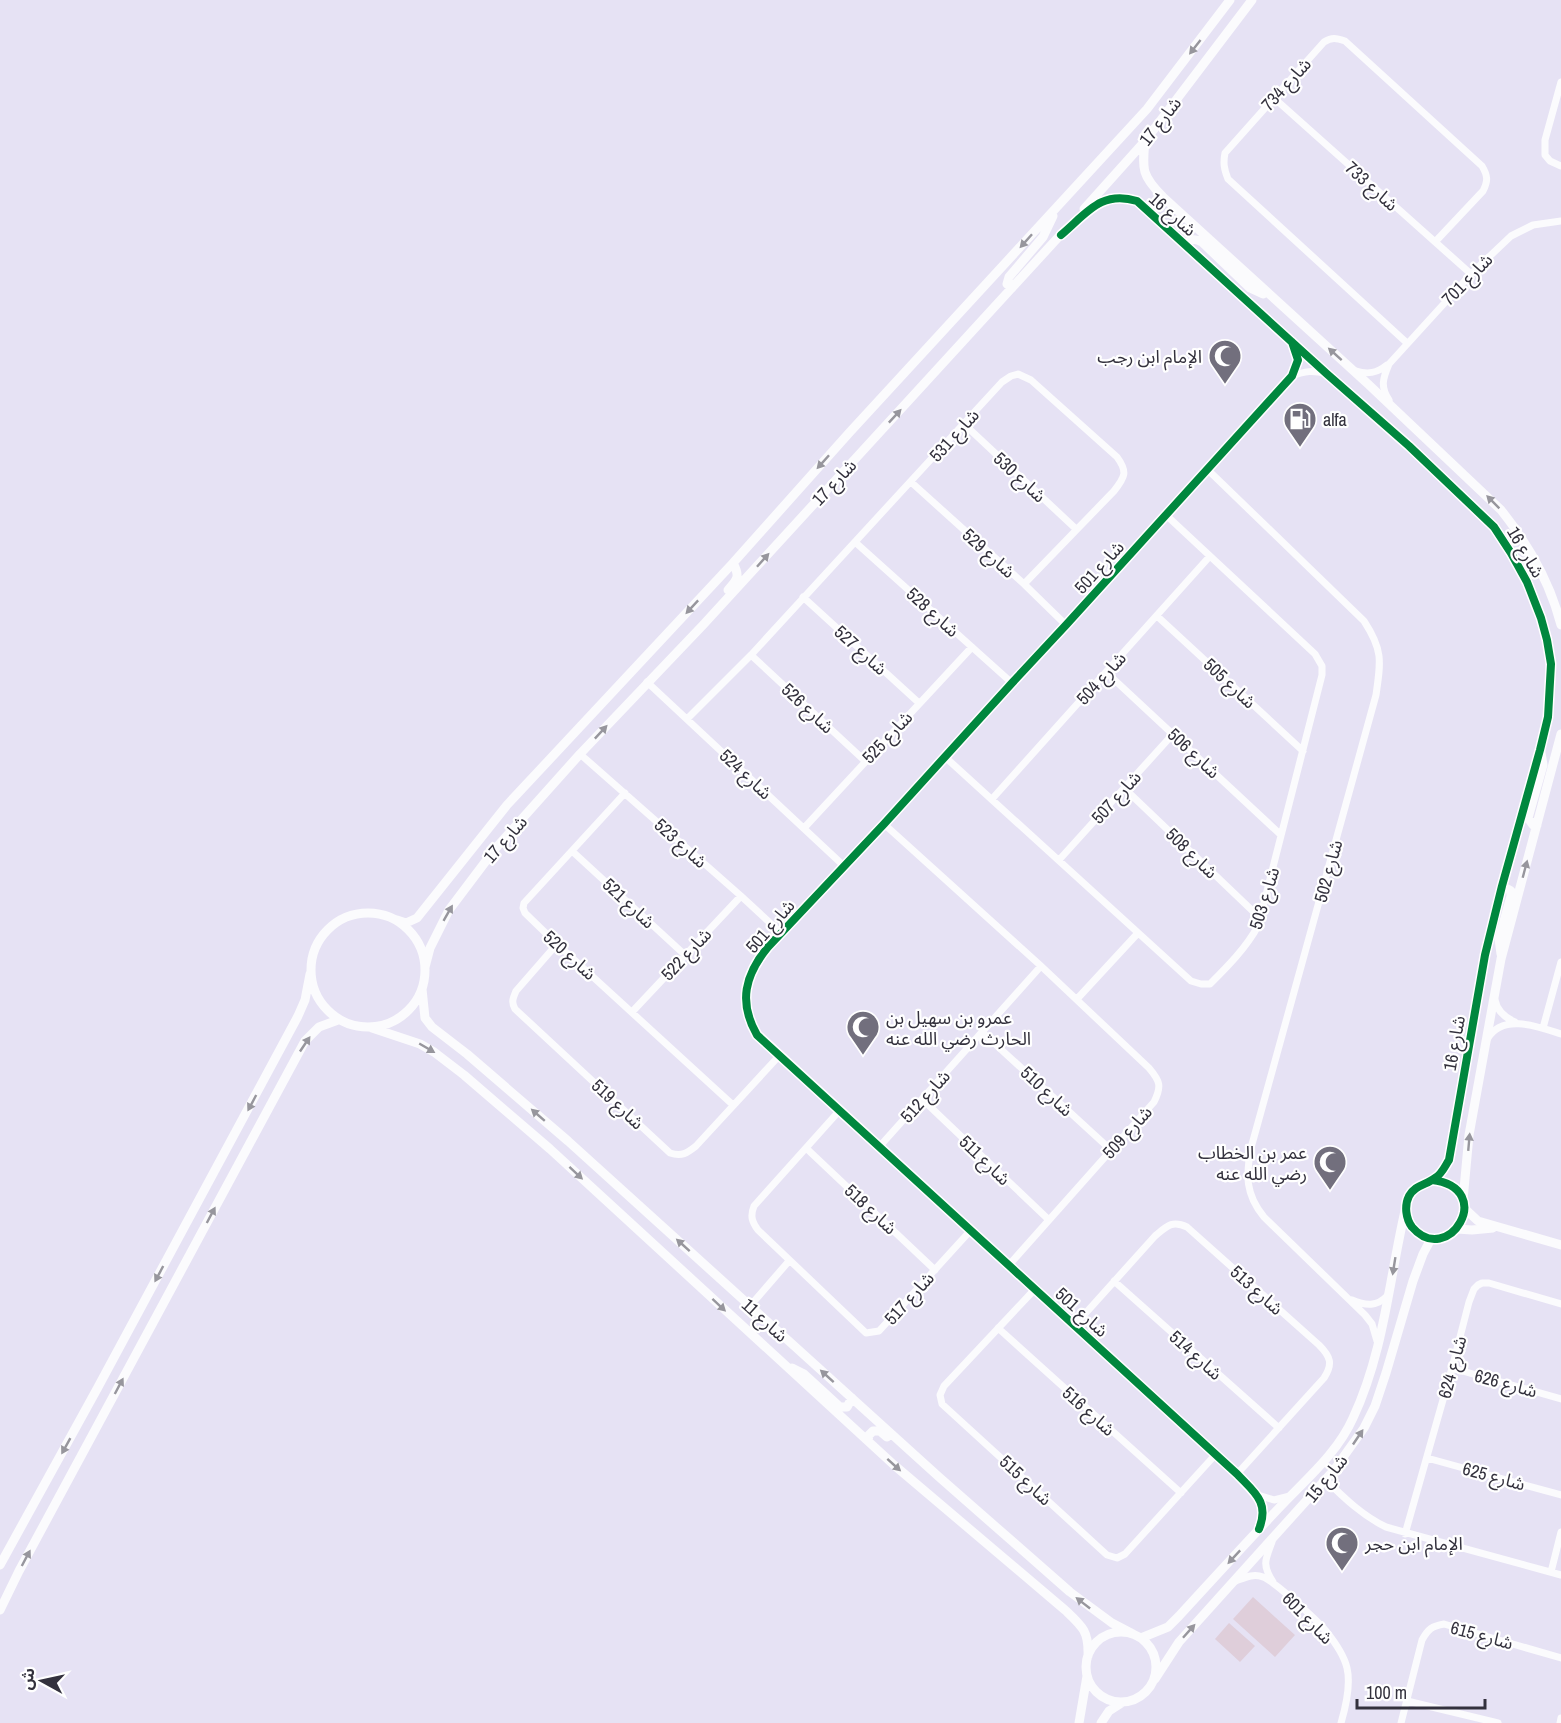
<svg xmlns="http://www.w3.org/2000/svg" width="1561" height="1723" font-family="'Archivo Narrow','Noto Sans Arabic',sans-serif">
<rect width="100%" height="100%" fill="#e6e2f4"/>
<path fill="#dfceda" d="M1253 1597 1295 1635 1275 1657 1233 1619Z
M1229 1623 1255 1646 1240 1662 1215 1639Z"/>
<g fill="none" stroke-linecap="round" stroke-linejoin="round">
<path stroke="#fbfbfd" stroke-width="7" d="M1561 82 1545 140V155L1550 161 1561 166
M1274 98 1471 274
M1407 343 1228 179C1224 169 1223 163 1225 153L1324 42C1332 37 1336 38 1345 41L1482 166C1488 176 1488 181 1483 191L1435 242
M1356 371C1368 375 1377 373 1387 365
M1292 376C1305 371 1313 370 1327 374
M1389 400C1380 387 1383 378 1389 364L1471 274 1511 236 1533 225 1561 221
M964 424 1076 529
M1207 469 1364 621C1383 650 1381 661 1376 695L1251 1148C1246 1175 1245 1194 1264 1217L1365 1315 1372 1324 1377 1341
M911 482 1024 584 1066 625
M855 542 1012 683
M803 597 919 703
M1157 616 1303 751
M751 655 865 761
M1106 672 1281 835
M647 682 844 866
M687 719 751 655 1002 382 1011 376 1018 374 1031 380 1117 457C1128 472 1125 477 1114 491L1024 584
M580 754 741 896 781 933
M944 756 1191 981 1201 984H1210C1227 967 1246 948 1258 926L1322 675V666L1315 654 1166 515
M1124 788 1260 918
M625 793 524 903 523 908 525 913 557 944 733 1105
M992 799 1210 556
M884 824 1041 966 1149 1068C1160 1081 1162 1086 1154 1102L1009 1265
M804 828 972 647
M572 851 685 955
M1059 860 1173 734
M557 944 516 991C513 998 511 1002 515 1009L670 1153C682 1157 687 1153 696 1146L779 1056
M1077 999 1138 933
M1495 1000C1497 1011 1506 1018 1515 1022
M632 1012 741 896
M1543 1028 1561 962
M982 1032 1111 1150
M1488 1038C1503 1013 1539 1027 1561 1034
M922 1099 1049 1220
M840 1110 754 1206C750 1216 752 1222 758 1230L866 1333 879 1331 971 1230
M880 1146 1041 966
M806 1148 935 1270
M1114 1281 1279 1428
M1035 1289 944 1386 940 1395 942 1404 1107 1555 1117 1558 1125 1554 1216 1454
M1352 1300C1366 1306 1377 1307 1388 1295
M750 1306 789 1261
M1075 1325 1155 1236C1167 1226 1172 1220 1187 1227L1319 1345C1331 1357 1333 1364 1324 1378L1237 1474
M998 1328 1181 1493
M1452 1368 1561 1399
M1427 1458 1561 1495
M1326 1480C1344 1498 1363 1516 1386 1527L1561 1575
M1258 1495 1274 1500 1290 1496
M1260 1527C1269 1503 1252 1489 1237 1474L757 1035C738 1002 745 975 768 947L884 824 1012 683 1066 625 1292 376 1298 360 1293 345
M1405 1534 1452 1368 1469 1302 1474 1289 1478 1285 1482 1283H1489L1561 1304
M1272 1542C1265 1560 1262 1565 1273 1582
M1551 1572 1561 1532
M1236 1581C1244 1578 1253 1573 1263 1577 1274 1581 1317 1620 1326 1631 1334 1641 1344 1655 1347 1668 1351 1685 1346 1706 1341 1723
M1407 1701 1498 1723
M1401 1723 1422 1640C1428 1629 1432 1626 1444 1624L1561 1658
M1560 1723 1561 1718"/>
<path stroke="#fbfbfd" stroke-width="9" d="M1145 141C1142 170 1142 176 1163 197L1368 384 1501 510C1528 544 1550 582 1561 625
M1084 209 1145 141 1252 0
M1061 235C1087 213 1101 190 1137 201L1327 374 1409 446 1494 527 1511 553 1527 582 1541 618 1547 640 1551 664 1548 717 1540 750 1502 886 1485 955 1449 1160C1445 1166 1442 1174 1435 1178 1426 1185 1415 1185 1409 1196 1404 1206 1406 1219 1412 1227 1448 1269 1498 1188 1432 1180
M1185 245C1191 239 1194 238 1202 242L1250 288 1263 294
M1012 288 1007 284 1009 277 1043 237 1053 216
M728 590C738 579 740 576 733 563
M1537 825H1533L1528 818 1543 765 1541 753
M311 970a57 57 0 1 1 114 0a57 57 0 1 1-114 0Z
M397 920 406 923 417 918 507 805 733 563 849 433 1147 109 1230 0
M1501 954 1499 939 1511 896V891L1502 886
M425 967 430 948 449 910 495 849 580 754 703 625 1064 231
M422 989 425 1018 432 1027 467 1054 568 1141 939 1477 1070 1592 1112 1623 1133 1634
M372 1028 420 1044 434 1052 464 1075 550 1149 894 1465 1065 1610C1082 1626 1089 1631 1088 1656
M1463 1200 1469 1135 1501 959 1561 734
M1464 1208 1478 1221 1561 1245
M1457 1229 1472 1230 1493 1228
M792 1368 804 1374 840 1407H847L852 1398
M868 1441 869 1435 873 1431H880L887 1437
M0 1565 97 1389 298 1016 305 1000 310 974
M0 1610 19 1571 305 1041 319 1027 338 1020
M1086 1667a35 35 0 1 1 70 0a35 35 0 1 1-70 0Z
M1141 1638 1168 1627 1179 1616C1212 1580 1245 1544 1278 1509 1305 1480 1337 1454 1353 1418 1384 1352 1389 1280 1405 1211
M1155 1679 1179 1642 1334 1470 1364 1428 1375 1406 1386 1373 1413 1281 1423 1254 1431 1239
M1079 1723 1087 1676
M1101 1723 1109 1711 1123 1702"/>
<g stroke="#fff" stroke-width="11">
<path id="cycleway" d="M1061 235C1087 213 1101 190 1137 201L1327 374 1409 446 1494 527 1511 553 1527 582 1541 618 1547 640 1551 664 1548 717 1540 750 1502 886 1485 955 1449 1160C1445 1166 1442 1174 1435 1178 1426 1185 1415 1185 1409 1196 1404 1206 1406 1219 1412 1227 1448 1269 1498 1188 1432 1180
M1259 1529C1270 1502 1254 1492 1237 1474L757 1035C738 1002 745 975 768 947L884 824 1012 683 1066 625 1292 376 1298 360 1292 342"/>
</g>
<use href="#cycleway" stroke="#00873e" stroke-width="8"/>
</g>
<defs><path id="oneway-solid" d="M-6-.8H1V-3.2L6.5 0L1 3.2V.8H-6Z" transform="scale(1.5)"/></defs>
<g fill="#97969d">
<use href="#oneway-solid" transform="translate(1195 47) rotate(128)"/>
<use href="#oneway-solid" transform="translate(1026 241) rotate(132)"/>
<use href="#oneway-solid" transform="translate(1335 354) rotate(-138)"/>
<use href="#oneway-solid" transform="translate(895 416) rotate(-47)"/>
<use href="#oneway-solid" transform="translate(823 462) rotate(132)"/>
<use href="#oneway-solid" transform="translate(1493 502) rotate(-135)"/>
<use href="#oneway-solid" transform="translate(763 560) rotate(-48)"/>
<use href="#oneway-solid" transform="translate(692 607) rotate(133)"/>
<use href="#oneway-solid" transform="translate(601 732) rotate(-47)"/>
<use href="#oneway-solid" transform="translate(1525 869) rotate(-75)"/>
<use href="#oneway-solid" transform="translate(448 913) rotate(-60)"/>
<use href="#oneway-solid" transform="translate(305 1044) rotate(-56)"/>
<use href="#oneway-solid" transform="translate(427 1048) rotate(30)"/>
<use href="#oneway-solid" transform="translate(252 1103) rotate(118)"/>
<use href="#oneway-solid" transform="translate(538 1115) rotate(-139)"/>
<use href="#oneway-solid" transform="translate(1469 1142) rotate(-85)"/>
<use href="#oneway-solid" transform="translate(576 1173) rotate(43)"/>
<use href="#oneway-solid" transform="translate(211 1215) rotate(-62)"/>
<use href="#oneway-solid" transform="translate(683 1245) rotate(-138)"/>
<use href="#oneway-solid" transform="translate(1394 1266) rotate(99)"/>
<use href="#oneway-solid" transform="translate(159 1274) rotate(118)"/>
<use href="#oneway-solid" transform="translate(719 1305) rotate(43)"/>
<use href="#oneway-solid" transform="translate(827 1376) rotate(-138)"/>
<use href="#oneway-solid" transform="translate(119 1386) rotate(-62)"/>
<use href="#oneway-solid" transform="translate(1358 1437) rotate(-56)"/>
<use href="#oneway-solid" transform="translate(66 1446) rotate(119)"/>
<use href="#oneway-solid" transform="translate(894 1465) rotate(42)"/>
<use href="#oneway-solid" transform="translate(1234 1557) rotate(133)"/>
<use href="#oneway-solid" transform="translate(26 1558) rotate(-62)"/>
<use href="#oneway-solid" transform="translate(1083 1603) rotate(-142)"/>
<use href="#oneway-solid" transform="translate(1189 1631) rotate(-48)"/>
</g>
<defs>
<g id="mosque-pin" transform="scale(1.725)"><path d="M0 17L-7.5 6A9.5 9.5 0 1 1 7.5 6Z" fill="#726f7d" stroke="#fff"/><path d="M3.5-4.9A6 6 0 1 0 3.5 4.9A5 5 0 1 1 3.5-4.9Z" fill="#fff"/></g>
<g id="fuel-pin" transform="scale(1.725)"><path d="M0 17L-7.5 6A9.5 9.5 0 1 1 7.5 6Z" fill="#726f7d" stroke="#fff"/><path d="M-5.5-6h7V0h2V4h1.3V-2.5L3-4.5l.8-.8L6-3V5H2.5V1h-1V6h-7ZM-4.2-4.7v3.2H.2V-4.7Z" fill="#fff"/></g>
</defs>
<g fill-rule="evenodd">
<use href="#mosque-pin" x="1225" y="356"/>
<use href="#fuel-pin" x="1300" y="419"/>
<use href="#mosque-pin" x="863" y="1027"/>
<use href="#mosque-pin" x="1330" y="1162"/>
<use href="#mosque-pin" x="1342" y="1543"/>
</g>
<g text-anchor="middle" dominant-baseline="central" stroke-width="4.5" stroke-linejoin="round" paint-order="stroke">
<g font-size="18" fill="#33313d" stroke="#fff">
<text transform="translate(1286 84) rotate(-48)">شارع 734</text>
<text transform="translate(1160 121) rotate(-52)">شارع 17</text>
<text transform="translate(1372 186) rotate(42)">شارع 733</text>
<text transform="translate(1173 214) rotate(41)">شارع 16</text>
<text transform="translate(1467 279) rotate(-46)">شارع 701</text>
<text transform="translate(954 435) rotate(-48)">شارع 531</text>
<text transform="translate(1020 477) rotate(43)">شارع 530</text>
<text transform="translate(834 482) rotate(-47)">شارع 17</text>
<text transform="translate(1526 552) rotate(60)">شارع 16</text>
<text transform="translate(989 553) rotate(42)">شارع 529</text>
<text transform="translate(1099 567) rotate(-48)">شارع 501</text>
<text transform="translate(933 612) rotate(42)">شارع 528</text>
<text transform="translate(861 650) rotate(42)">شارع 527</text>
<text transform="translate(1101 678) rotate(-48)">شارع 504</text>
<text transform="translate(1230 683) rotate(43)">شارع 505</text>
<text transform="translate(808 708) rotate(43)">شارع 526</text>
<text transform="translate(887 737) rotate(-47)">شارع 525</text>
<text transform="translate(1194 753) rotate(43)">شارع 506</text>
<text transform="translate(746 774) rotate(43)">شارع 524</text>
<text transform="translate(1116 797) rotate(-48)">شارع 507</text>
<text transform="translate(505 839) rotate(-49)">شارع 17</text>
<text transform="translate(681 843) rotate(42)">شارع 523</text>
<text transform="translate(1192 853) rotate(44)">شارع 508</text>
<text transform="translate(1328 871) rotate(-75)">شارع 502</text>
<text transform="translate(1264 898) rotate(-73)">شارع 503</text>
<text transform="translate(629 903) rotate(43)">شارع 521</text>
<text transform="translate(770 926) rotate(-49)">شارع 501</text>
<text transform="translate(686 954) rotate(-47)">شارع 522</text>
<text transform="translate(570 955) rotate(42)">شارع 520</text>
<text transform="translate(1454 1043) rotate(-80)">شارع 16</text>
<text transform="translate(1047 1091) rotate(43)">شارع 510</text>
<text transform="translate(925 1096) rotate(-48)">شارع 512</text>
<text transform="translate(618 1104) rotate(43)">شارع 519</text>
<text transform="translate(1127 1132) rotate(-48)">شارع 509</text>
<text transform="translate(985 1160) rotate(44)">شارع 511</text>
<text transform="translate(871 1209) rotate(43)">شارع 518</text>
<text transform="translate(1257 1290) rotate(42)">شارع 513</text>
<text transform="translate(909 1298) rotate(-48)">شارع 517</text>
<text transform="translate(1082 1312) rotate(42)">شارع 501</text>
<text transform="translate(765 1320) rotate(42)">شارع 11</text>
<text transform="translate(1196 1355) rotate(42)">شارع 514</text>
<text transform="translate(1452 1367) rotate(-75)">شارع 624</text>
<text transform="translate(1506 1383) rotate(15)">شارع 626</text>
<text transform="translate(1089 1411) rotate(42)">شارع 516</text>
<text transform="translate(1494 1476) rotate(15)">شارع 625</text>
<text transform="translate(1326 1478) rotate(-51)">شارع 15</text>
<text transform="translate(1026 1480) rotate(43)">شارع 515</text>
<text transform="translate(1308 1618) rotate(46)">شارع 601</text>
<text transform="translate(1482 1635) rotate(15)">شارع 615</text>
</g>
<g font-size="18" fill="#33313d" stroke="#fff" text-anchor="start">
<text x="1202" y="356" text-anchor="end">الإمام ابن رجب</text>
<text x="1323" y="419">alfa</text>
<text x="886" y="1017">عمرو بن سهيل بن<tspan x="886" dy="21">الحارث رضي الله عنه</tspan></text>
<text x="1307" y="1152" text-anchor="end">عمر بن الخطاب<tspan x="1307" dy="21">رضي الله عنه</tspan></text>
<text x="1365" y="1543">الإمام ابن حجر</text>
</g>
</g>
<g transform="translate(42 1681) rotate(278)" stroke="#ffffff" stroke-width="4.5" paint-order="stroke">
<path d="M0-4.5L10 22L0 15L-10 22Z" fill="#33313d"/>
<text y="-9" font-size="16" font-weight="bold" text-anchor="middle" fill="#33313d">ش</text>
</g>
<path d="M1357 1699v9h128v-9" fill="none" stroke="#33313d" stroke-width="3"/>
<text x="1366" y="1699" font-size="18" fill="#33313d" stroke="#ffffff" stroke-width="4.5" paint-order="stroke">100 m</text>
</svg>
